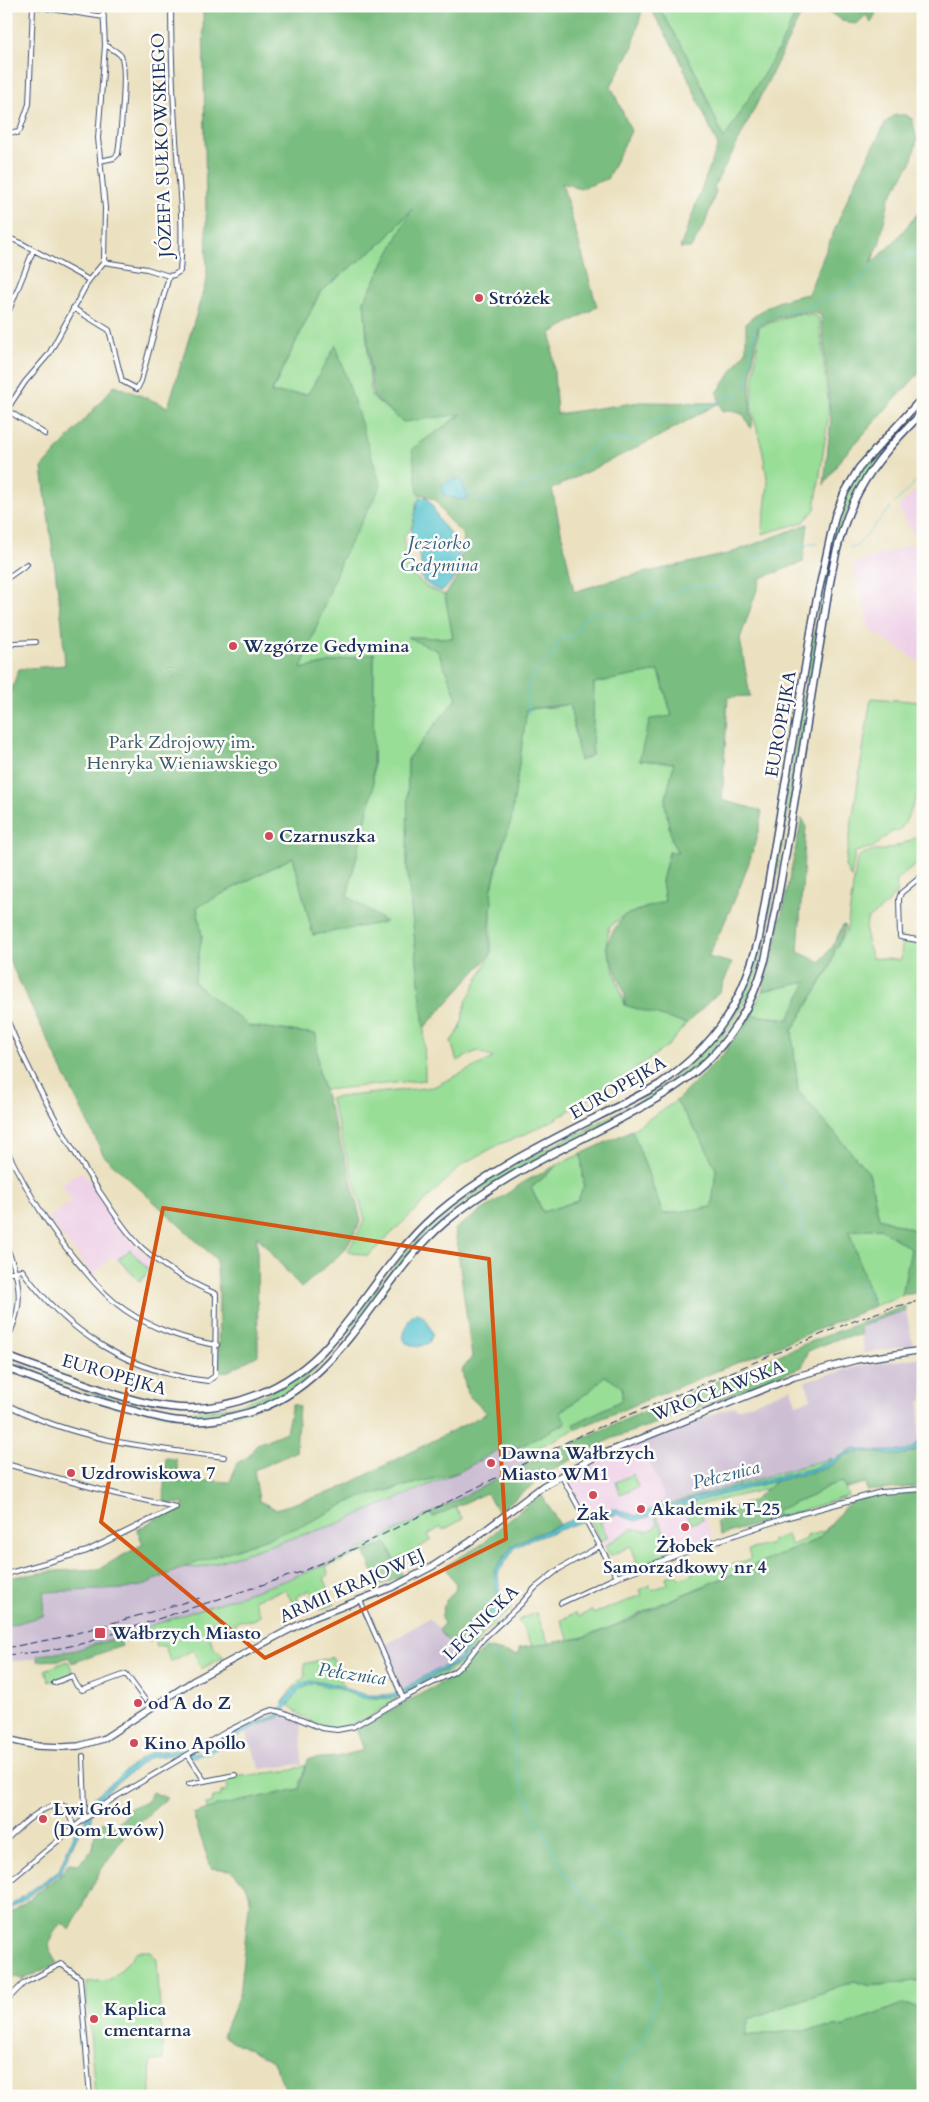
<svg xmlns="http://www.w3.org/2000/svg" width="929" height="2102" font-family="Cardo,serif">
<rect width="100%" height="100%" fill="#fdfcf7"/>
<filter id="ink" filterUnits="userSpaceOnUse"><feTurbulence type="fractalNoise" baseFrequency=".02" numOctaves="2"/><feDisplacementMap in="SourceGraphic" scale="10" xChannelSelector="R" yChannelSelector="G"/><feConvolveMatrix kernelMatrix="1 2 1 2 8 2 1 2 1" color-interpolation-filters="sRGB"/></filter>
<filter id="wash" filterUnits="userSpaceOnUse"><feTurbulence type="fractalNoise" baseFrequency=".0096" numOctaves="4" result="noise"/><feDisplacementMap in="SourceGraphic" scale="20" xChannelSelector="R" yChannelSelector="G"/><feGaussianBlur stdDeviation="1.12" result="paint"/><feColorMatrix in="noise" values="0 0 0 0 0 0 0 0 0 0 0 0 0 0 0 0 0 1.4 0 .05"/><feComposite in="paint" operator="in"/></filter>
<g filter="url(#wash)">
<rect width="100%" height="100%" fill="#ebe1c0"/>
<path fill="#eed0e7" d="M923 483V664L870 630 852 564 918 542 898 508Z
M82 1171 114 1220 133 1243 154 1264 140 1283 113 1256 93 1275 48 1218 72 1201 61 1184Z
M641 1443 666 1498 655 1509 656 1512 683 1505 686 1509 700 1505 713 1538 639 1565 631 1545 625 1536 605 1546 570 1485 569 1480 573 1474Z"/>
<path fill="#ccbed3" d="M906 1311 913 1345 864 1353 860 1327 887 1316Z
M923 1357V1401H920L919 1440 912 1448 896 1452 866 1448 845 1451 832 1458 664 1506 660 1503 665 1498 641 1443 734 1406 738 1409 791 1388 796 1404 811 1399 805 1381 861 1366Z
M519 1447 528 1464 343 1558 283 1581 79 1651 22 1661H6V1626L43 1616V1592L125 1589 141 1586 185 1567 199 1568 337 1524 459 1472 502 1448Z
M429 1618 461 1656 455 1661 402 1689 384 1646Z
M283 1715 301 1723 302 1764 260 1769 245 1732 273 1721Z"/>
<path fill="#99de97" stroke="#5a867a" d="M658 6H799L780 47 724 140C705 93 685 49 658 6Z
M414 207 364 301 371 396 403 422 463 413 412 449 421 498 416 503C416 517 414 528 403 537L408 571 428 588 445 595 453 638 409 637 438 651 457 698 408 758 407 869 424 1025 425 1080 324 1090 319 1074 316 1034 249 1026 194 983 202 936 197 907 293 857 313 935 386 922 347 896 373 789 374 653 301 669 343 554 357 412 336 346 308 394H271L320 292 385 240Z
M796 314 812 315 819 318 829 412 815 509 804 522 762 534 768 484 762 448 751 407 759 327Z
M923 401V407C889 443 855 484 839 531L762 956C730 1076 636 1106 536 1159 506 1175 476 1191 451 1213 427 1234 406 1259 386 1284 348 1332 313 1389 251 1409 195 1427 151 1413 97 1395 67 1385 36 1374 6 1363V1360C79 1386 159 1426 237 1405 327 1380 361 1298 421 1236 444 1212 471 1191 499 1174 589 1122 702 1091 746 988 766 943 770 893 778 845 791 772 804 698 816 625 823 582 827 536 846 497 863 460 896 431 923 401Z
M659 671 672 717 640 760 674 763 665 803 672 842 678 853H669L662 881 665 901 623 916 609 927 606 946 625 1005 686 1024 669 1045 619 1080 554 1120 519 1137 500 1144 463 1164 368 1256 348 1251 365 1220 330 1098 433 1087 493 1058 477 1051 457 1061 451 1041 460 1029 466 1002 491 954V892L513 805 527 709 554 707 570 704 580 761 592 755 594 683Z
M871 698 923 702C923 747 927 791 900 830L891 832 874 847 855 852 851 878 845 866Z
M923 834V847L919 862 897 880 896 895 892 896 889 903 867 920C865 935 867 945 872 958L901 960 902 942 905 941 923 944V1233L879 1218 869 1173 798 1091 792 1031 830 968 835 950 847 930 857 858C867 849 881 852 892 848 903 844 913 839 923 834Z
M807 982 789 1019 751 1015 762 991Z
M676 1101 703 1142 716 1169 712 1207 663 1214 632 1130Z
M581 1154 584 1186 577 1201 543 1212 531 1188 559 1164Z
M880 1228 911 1249 902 1295 874 1306 849 1231Z
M130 1250 149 1270 140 1282 118 1259Z
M9 1276 12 1277C16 1297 13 1311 6 1330V1277Z
M605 1376 622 1387V1400L575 1424 576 1429 523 1455 519 1447 565 1423 560 1413 592 1389Z
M832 1458 818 1467 691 1499 671 1506 656 1508 660 1503 664 1506 686 1499Z
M459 1472 337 1524 199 1568 185 1567 304 1525 355 1499Z
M633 1474 638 1487 620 1494 616 1482Z
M776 1481 767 1489 698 1505 703 1519 691 1524 686 1512 682 1514 681 1511 686 1509 683 1505 692 1502Z
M843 1482 848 1496 778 1518 776 1510 812 1496 828 1486Z
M455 1507 463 1519 443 1530 441 1527 428 1535 431 1540 420 1547 422 1552 411 1559 402 1556 395 1560 386 1543 326 1567 329 1575 324 1578 335 1604 320 1610 310 1590 297 1596 299 1607 297 1609 285 1590 255 1599 254 1601 261 1616 253 1620 239 1621 226 1631 219 1618 206 1627 213 1646 224 1657 201 1669 193 1650 170 1662 165 1645 156 1647 154 1639 148 1641 144 1628 284 1581 343 1558 431 1513 434 1517Z
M656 1512 672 1554 620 1574 617 1571 637 1562 631 1546 610 1556 605 1546 631 1529C642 1528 647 1536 657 1525L655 1514Z
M604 1514H616L600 1523 608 1537 601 1541 590 1520Z
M829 1525 830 1526 826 1533 814 1541C764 1561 714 1581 665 1602 633 1616 604 1634 569 1640L561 1620 576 1613 579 1617 591 1610 593 1614 642 1595 640 1590 649 1585 652 1590 668 1584 666 1577 676 1573 679 1579 693 1574 691 1568 698 1565 700 1570 706 1569 707 1572 751 1559 748 1550 772 1544V1540L787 1535 791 1545 806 1539V1536L825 1531Z
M502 1600 511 1609 485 1632 462 1663 447 1673 405 1694 404 1693 457 1664 477 1636 496 1614 500 1601Z
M536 1613 549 1644 532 1646 518 1620Z
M332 1657 344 1687 320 1681 301 1684 282 1704 290 1691 305 1676 304 1664Z
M68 1661 73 1673 49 1682 45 1670Z
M313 1683C343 1686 365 1703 397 1697 392 1704 382 1709 375 1713 355 1726 332 1734 310 1721 302 1717 295 1710 288 1705L299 1690Z
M306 1764 299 1789 207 1809 206 1804 212 1803 213 1797 221 1796V1792L228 1790 225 1778 293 1770Z
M137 1951H150L157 1960 163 2060 150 2061 151 2095 95 2096 86 1982 109 1980 121 1970Z
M923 1980V2008L902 2004 845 2026 744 2036 749 2019 854 1981 871 1986Z"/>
<path fill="#7abd80" stroke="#4a766f" d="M203 6H643L633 46 611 86 631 131 607 179 580 189 562 183 597 307 551 333 557 414 640 402 719 403 656 438 552 489 574 592 612 580 728 554 808 524 803 562 761 578 740 639 750 696 728 697 722 800 762 811C754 862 730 911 708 957L732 963 720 991 686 1024 625 1005V994L606 946 612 933 623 916 665 901 662 881 669 852H678L672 842 665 803 674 763 639 760 650 719 672 716 659 671 594 683 592 755 580 761 570 704 527 709 511 821 500 853 491 892 492 902 489 931 491 954 424 1028 407 869 408 758 457 698 438 651 407 637 453 638 445 595 458 576 464 536 446 517 436 500 418 493 412 449 462 414 403 422 373 396 364 301 412 209 385 240 320 292 271 393 308 394 336 345 381 486 341 560 301 669 374 653 373 789 347 896 386 922 313 935 293 857 197 907 202 936 194 983 249 1026 316 1034 319 1074 349 1172 361 1221 345 1250 301 1288 257 1236 258 1355 229 1371 218 1372 219 1293 216 1259 104 1156 6 954V704L19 669 65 665 62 623 42 468 115 385 168 407 207 279Z
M649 6H658L680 42 699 79 724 139 780 47 799 6H809L802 12 736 146 714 186 716 191 705 224 691 248H680C693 214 704 180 718 146L678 55Z
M825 6H879L871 23 866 15 857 24 848 23 824 10Z
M895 115H906L912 119 917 140 911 163 889 199 879 245 870 264 893 243 919 212 923 211V369L840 460 824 485 831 419 821 315C800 308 778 318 758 326 754 352 750 380 750 407 750 417 755 419 751 429L744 415 732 410 722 412 717 393 746 351V323C769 303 779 300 808 294L852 188 886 122Z
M802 818 806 825 798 952 820 962 833 946 843 925 846 926 841 939 835 950 830 967 792 1031 798 1091 869 1173 879 1218 923 1233V1292L902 1295 911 1249 880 1228 849 1231 874 1306 858 1313 576 1429 574 1424 622 1400V1387L605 1376 592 1389 560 1412 566 1423 519 1447 502 1448 459 1472 355 1499 304 1525 185 1567 141 1586 125 1589 44 1592 43 1616 7 1626 6 1578 56 1571 99 1569 143 1544 137 1530 169 1511H181L184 1504 163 1502 166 1458 176 1459 180 1479 230 1482 237 1463 248 1457 257 1444 286 1432 292 1404 299 1406 296 1452 254 1470 259 1501 276 1509 337 1490 487 1413 467 1394 462 1370 472 1357 455 1229 524 1182 559 1164 531 1188 543 1212 577 1201 584 1186 581 1154 632 1130 663 1214 712 1207 716 1169 703 1142 676 1101 724 1053 751 1015 789 1019 807 982 762 991 775 946Z
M905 1306 906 1311 887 1316 860 1327 861 1335 840 1338 808 1351 802 1367 677 1416 613 1438 556 1468 498 1511 486 1493 433 1517 431 1513 521 1467 610 1426 812 1341Z
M923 1444V1486L867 1491 865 1483 846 1488 843 1482 828 1486 812 1496 777 1510 778 1518 721 1535 716 1523 731 1508 753 1501 776 1481 826 1468 847 1454 866 1452 897 1455 906 1454 916 1451Z
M923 1492V1980L871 1986 854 1981 749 2019 744 2036 845 2026 902 2004 923 2008V2096H289L273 2062 222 2036 239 1995 250 1898 247 1887 231 1870 211 1868 193 1814 217 1806 299 1789 308 1759 337 1757 364 1750 356 1729 443 1682 486 1648 515 1655 519 1654V1648L581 1638 628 1621 663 1603 814 1541C829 1532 841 1507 852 1501 866 1494 906 1493 923 1492Z
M541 1494 560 1525 518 1542 495 1570 497 1595 495 1607 473 1634 461 1656 439 1630 444 1623 441 1618 445 1602 455 1591 456 1584 445 1566 484 1543 501 1526Z
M386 1543 403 1576 379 1586 365 1553Z
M119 1637 122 1646 72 1663 69 1657 61 1660 37 1661 38 1655 72 1651Z
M152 1792 167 1798 124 1836 99 1873 70 1930 62 1923 57 1927 48 1947 57 1963 22 1980 18 1977 6 1978V1917L61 1874 69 1863 78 1864 93 1850C91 1839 97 1827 105 1820L113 1827 126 1816 125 1810C138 1803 145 1808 152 1792Z"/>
<path fill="#58c4d0" stroke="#3a7a97" d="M461 479 468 499 460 500 444 495 441 486 452 480Z
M426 497C432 502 435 513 440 521 444 527 450 532 454 539 464 556 458 581 441 591 410 579 426 573 419 553 417 548 413 543 410 539L418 500Z
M416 1313C426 1315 429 1325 433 1334L429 1343 417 1347 406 1343 403 1337 409 1319Z
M923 1436V1444C900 1466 878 1447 853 1452 840 1455 832 1467 819 1470L692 1502 636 1521 616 1514H604L525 1542 515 1548 498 1573 500 1601 496 1614 477 1636 461 1661 419 1683 397 1697 363 1698 335 1688 313 1683 299 1690 280 1717 253 1728 209 1753 193 1757 178 1754 148 1758 94 1802 90 1823 77 1836 61 1872 6 1913V1909L59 1870 74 1833 85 1824 92 1799 141 1758 152 1752 180 1750 196 1753 204 1751 242 1729 279 1714C301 1662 325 1685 364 1694 372 1696 382 1695 391 1694 401 1693 412 1683 421 1678 432 1672 444 1667 455 1661L461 1656 473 1634 495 1607 497 1595 494 1578 495 1570 512 1546 523 1540 569 1521 605 1510 616 1509 636 1516 654 1508 671 1506 691 1499 818 1467 854 1448 881 1451H905L914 1447Z"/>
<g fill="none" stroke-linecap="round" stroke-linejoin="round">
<path stroke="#58c4d0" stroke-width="1" d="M881 262 902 255 923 252
M744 390 746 386 756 323 771 315 813 305 845 292 877 265
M436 494 442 491
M466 494H471L479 500H496L501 505 509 503 523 487 571 466 596 446 609 439 639 440 648 423 713 405 728 396 739 394
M895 503 923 474
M850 547 857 546 891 507
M529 715C528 708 526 699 527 691 528 676 543 662 555 654L556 644 559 639 577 634 581 619C611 601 620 628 643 617 657 609 668 594 684 588 696 583 710 591 721 584 729 580 734 568 743 563 753 556 805 543 817 544
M769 1164 797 1203 805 1235 850 1271 873 1303
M482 1647 502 1661 512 1676 517 1690 512 1718 514 1752 517 1770 524 1792 566 1877 603 1919 637 1945 651 1961 657 1975 658 1986 654 2011 645 2037 624 2061 608 2091"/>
</g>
</g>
<g filter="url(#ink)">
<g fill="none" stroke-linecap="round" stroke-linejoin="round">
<g stroke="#3a4a6d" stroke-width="6">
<path id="street" d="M32 6 104 17
M6 131 17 133 20 130 29 104 33 7
M100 161 114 158 118 154C120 139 128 68 121 56 117 51 110 48 105 45
M6 237 19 242 89 280
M104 262 147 269 169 276
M73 308 109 330 122 381 137 389 141 381 169 276 174 275 180 271C184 227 179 184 176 140 173 96 171 51 171 6
M6 318 33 251
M7 410 45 434
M6 411 25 382 49 354 89 280 104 262 105 208 98 138 105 45 103 6
M6 579 27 564
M6 649 14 643 36 642
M923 875 901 893 899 899 900 937 923 941
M6 1017C31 1078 63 1136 99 1191 113 1211 125 1232 142 1248 165 1269 188 1282 216 1294L215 1376 208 1381C131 1373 67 1333 22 1270L6 1273
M6 1149C29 1194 51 1232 84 1270 96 1285 109 1299 125 1310 151 1328 185 1340 217 1345
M6 1246C15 1266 22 1291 17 1312 15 1323 10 1332 7 1342
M6 1404C74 1440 149 1448 224 1457
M6 1464 116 1494 176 1507
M561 1475 617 1577
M6 1574 87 1551 176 1507
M360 1600 403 1698
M561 1603 617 1577 702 1546 785 1518 881 1492 923 1489
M54 1683 72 1676 77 1686 82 1690 126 1674 145 1700
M188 1755 204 1780
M83 1756 85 1805 83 1820
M189 1784 235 1775
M6 1840C18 1828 48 1798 66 1807L74 1827
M6 1884 83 1820 114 1798 226 1732 266 1712 273 1710 285 1713 321 1728 337 1730 353 1727 403 1698 454 1672 467 1660 483 1639 521 1604 535 1588 559 1569 600 1546
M6 2001 24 1983 61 1964 80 1978 90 2096"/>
</g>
<g stroke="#3a4a6d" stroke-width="8">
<path id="secondary" d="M6 1739 37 1746 63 1747 79 1746 103 1739 193 1681 283 1633 310 1619 393 1587 433 1566 471 1541 543 1486 593 1458 794 1377 856 1360 923 1350"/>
</g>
<g stroke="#3a4a6d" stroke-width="9">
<path id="primary" d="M6 1356C34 1367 63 1376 91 1386 116 1395 143 1404 170 1407 228 1414 289 1389 328 1345 365 1304 392 1253 434 1216 499 1159 585 1126 660 1084 717 1044 741 1005 759 938L816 603 835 516 844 494 859 468 923 397
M6 1368C48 1384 90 1400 134 1411 149 1415 165 1420 181 1421 202 1423 226 1419 247 1413 341 1387 375 1282 444 1223 493 1181 552 1154 609 1125 645 1105 683 1087 712 1056 738 1029 755 996 765 960 787 860 801 757 818 655 828 601 832 540 859 491 875 461 899 436 923 412"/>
</g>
<use href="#street" stroke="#fff" stroke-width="4"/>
<use href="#secondary" stroke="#fff" stroke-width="5.5"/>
<use href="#primary" stroke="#fff" stroke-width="6"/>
<path stroke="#1b2f5e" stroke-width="1" stroke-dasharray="8 4" stroke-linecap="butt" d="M6 1648 63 1637 200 1598
M6 1655 46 1651 85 1643 301 1572 356 1548 581 1435 846 1324 890 1308 923 1300"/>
</g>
</g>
<path fill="none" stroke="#d45514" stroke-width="4" stroke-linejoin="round" d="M163 1208 489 1259 506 1539 265 1658 101 1522Z"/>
<g fill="#d1495b" stroke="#fdfcf7" stroke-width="2">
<circle cx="479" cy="298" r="5"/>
<circle cx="233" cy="646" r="5"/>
<circle cx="269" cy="836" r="5"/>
<circle cx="491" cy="1463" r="5"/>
<circle cx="71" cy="1473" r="5"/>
<circle cx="593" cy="1495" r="5"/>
<circle cx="641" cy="1509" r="5"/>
<circle cx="685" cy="1527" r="5"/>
<rect x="94" y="1627" width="12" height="12" rx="2.5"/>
<circle cx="138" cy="1703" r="5"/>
<circle cx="134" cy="1743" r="5"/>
<circle cx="43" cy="1819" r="5"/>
<circle cx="94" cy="2019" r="5"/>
</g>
<g text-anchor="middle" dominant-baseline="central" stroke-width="5" stroke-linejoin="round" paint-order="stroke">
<g font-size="18" fill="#1b2f5e" stroke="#fdfcf7">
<text transform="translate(162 145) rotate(-92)">JÓZEFA SUŁKOWSKIEGO</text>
<text transform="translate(781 724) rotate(-80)">EUROPEJKA</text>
<text transform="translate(618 1088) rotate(-30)">EUROPEJKA</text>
<text transform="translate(114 1375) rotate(16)">EUROPEJKA</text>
<text transform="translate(718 1391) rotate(-21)">WROCŁAWSKA</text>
<text transform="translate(352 1586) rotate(-24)">ARMII KRAJOWEJ</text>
<text transform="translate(481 1623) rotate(-45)">LEGNICKA</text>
</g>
<g font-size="18" font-weight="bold" fill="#1b2f5e" stroke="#fdfcf7" text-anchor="start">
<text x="489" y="298">Stróżek</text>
<text x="243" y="646">Wzgórze Gedymina</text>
<text x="279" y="836">Czarnuszka</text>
<text x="501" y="1453">Dawna Wałbrzych<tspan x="501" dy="21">Miasto WM1</tspan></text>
<text x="81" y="1473">Uzdrowiskowa 7</text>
<text x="651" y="1509">Akademik T-25</text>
<text x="593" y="1514" text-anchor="middle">Żak</text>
<text x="685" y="1546" text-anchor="middle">Żłobek<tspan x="685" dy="21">Samorządkowy nr 4</tspan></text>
<text x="111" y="1633">Wałbrzych Miasto</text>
<text x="148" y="1703">od A do Z</text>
<text x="144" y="1743">Kino Apollo</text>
<text x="53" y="1809">Lwi Gród<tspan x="53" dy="21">(Dom Lwów)</tspan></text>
<text x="104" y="2009">Kaplica<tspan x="104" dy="21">cmentarna</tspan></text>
</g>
<g font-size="18" fill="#3a5b6c" stroke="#fdfcf7">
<text x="182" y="742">Park Zdrojowy im.<tspan x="182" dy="21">Henryka Wieniawskiego</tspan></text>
</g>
<g font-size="19" font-style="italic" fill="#2d5c80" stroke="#fdfcf7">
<text x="439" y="543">Jeziorko<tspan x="439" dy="22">Gedymina</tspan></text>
<text transform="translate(726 1475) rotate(-14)">Pełcznica</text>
<text transform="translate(352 1674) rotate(8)">Pełcznica</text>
</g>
</g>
<rect width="929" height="2102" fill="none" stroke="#fdfcf7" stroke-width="25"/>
</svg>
